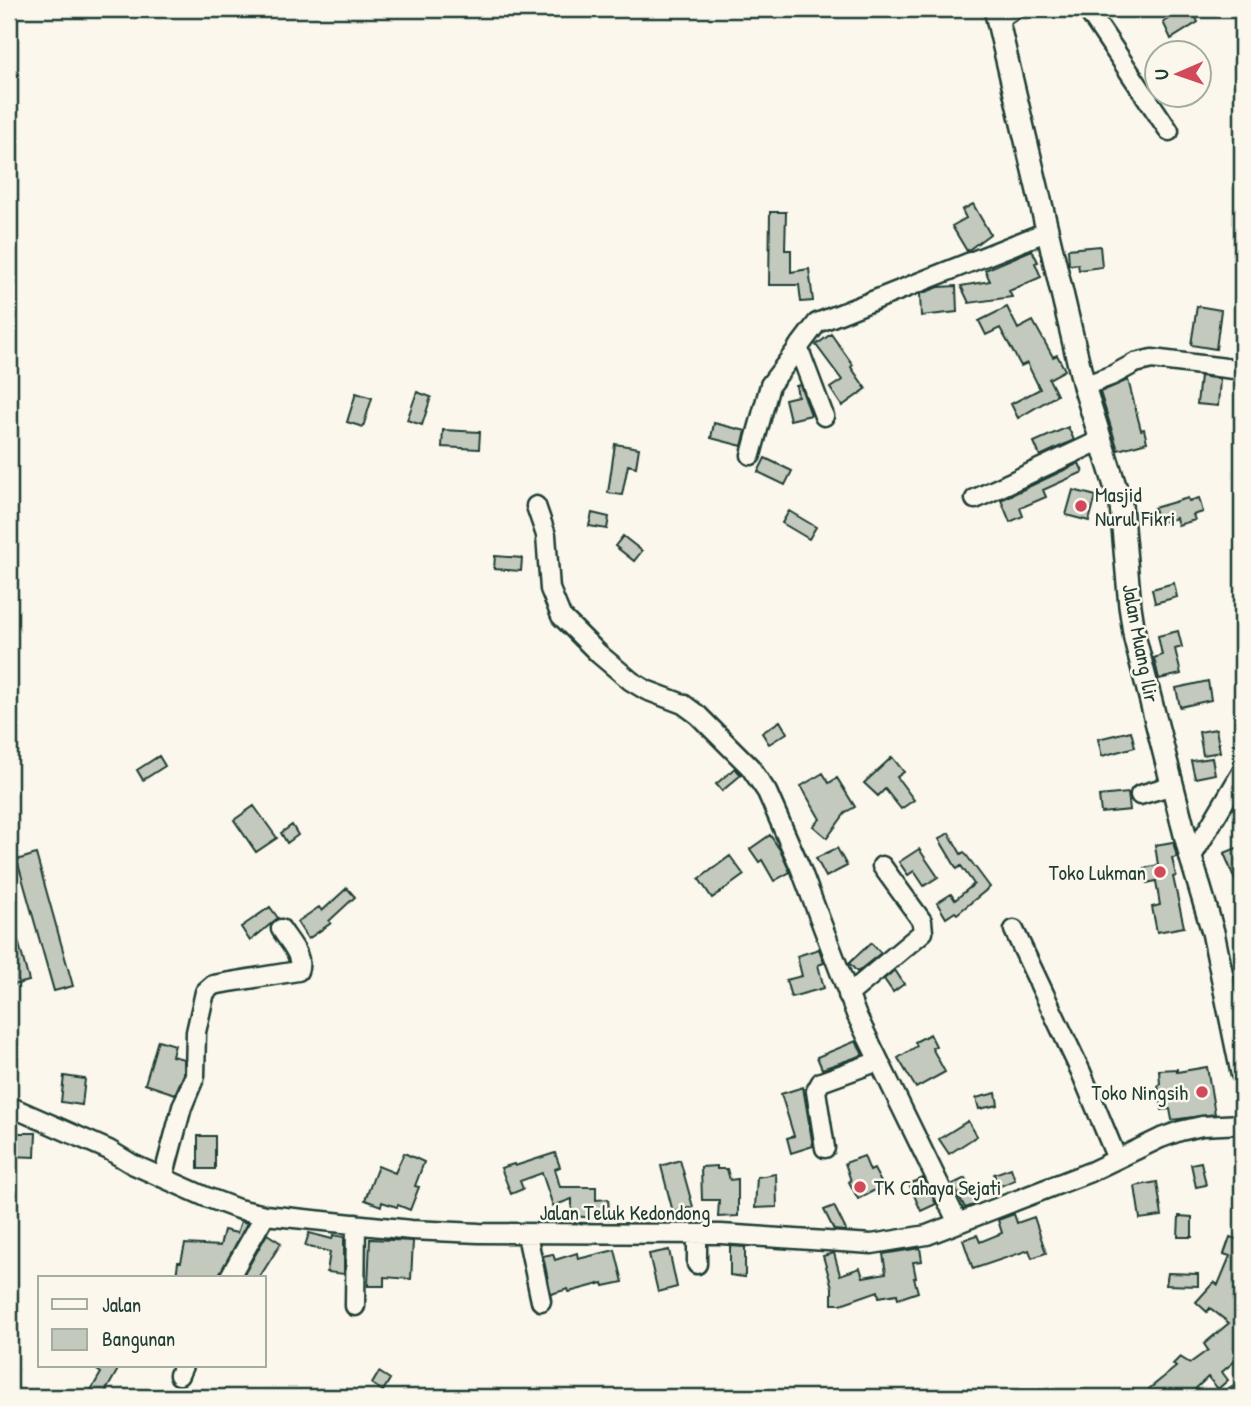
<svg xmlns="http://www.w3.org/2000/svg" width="1251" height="1406" font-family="'Patrick Hand',sans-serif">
<rect width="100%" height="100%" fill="#fbf7ec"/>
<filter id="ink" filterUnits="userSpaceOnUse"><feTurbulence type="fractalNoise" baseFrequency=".0143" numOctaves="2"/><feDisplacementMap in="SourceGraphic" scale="14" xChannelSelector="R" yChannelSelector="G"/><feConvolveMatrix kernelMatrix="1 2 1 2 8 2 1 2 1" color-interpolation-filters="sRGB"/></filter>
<g filter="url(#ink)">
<path fill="#c4c9be" stroke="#1f3d34" stroke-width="2" d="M1186 9H1192L1198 22 1171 39 1163 22Z
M973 204 990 234 967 251 952 226 966 218 962 210Z
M770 212H786L785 250H791V272L809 269 813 301 801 302 799 285H769Z
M1100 246 1102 267 1079 270 1078 264 1069 265 1068 249Z
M1032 250 1038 262 1035 263 1041 277 1009 291 1012 297 969 303 961 286 990 281 985 270Z
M956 286 957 312 921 316 920 294 939 287Z
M1197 306 1221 310 1216 349 1191 345Z
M1007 307 1018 329 1033 321 1053 357 1057 355 1065 370 1049 379 1057 395 1018 418 1011 404 1040 389 1027 363 1021 366 1000 328 986 335 979 321Z
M831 334 853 365 851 367 866 389 842 406 830 388 842 380 816 345Z
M1200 376 1220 379 1218 406 1197 404Z
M1128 380 1141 430 1144 429 1147 442 1118 450 1100 392Z
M800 385 811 415 790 420 785 399 798 396 796 386Z
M417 392 431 397 422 425 407 420Z
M356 393 372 398 363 427 347 422Z
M714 423 746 431 742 446 711 438Z
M1068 427 1074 440 1040 456 1034 442Z
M443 430 480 432 479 449 442 447Z
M615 444 639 448 636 467 628 465 622 495 608 493Z
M765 458 792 471 785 485 758 472Z
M1079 463 1083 472 1043 490 1046 497 1020 508 1023 516 1010 522 1001 500Z
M1073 490 1096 496 1089 521 1066 515Z
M1188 498 1189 501 1199 498 1203 512 1193 515 1195 520 1178 525 1176 518 1159 523 1154 508Z
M789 511 816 527 809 539 782 523Z
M592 513 609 517 607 529 589 526Z
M623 536 642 551 634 561 615 546Z
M495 556 522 558 521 571 494 569Z
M1174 583 1177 597 1155 603 1152 589Z
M1178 631 1182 647 1175 649 1181 674 1159 679 1154 658 1162 655 1158 636Z
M1208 681 1211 700 1180 707 1176 688Z
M780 721 787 733 769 744 762 733Z
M1216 729 1220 752 1203 755 1199 732Z
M1131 731 1135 747 1102 756 1098 739Z
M159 756 165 766 143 780 137 770Z
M892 757 904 772 897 777 914 800 901 809 885 789 878 796 864 783Z
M1212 758 1215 774 1195 778 1191 761Z
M735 768 741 775 722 791 716 784Z
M823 773 829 783 837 778 855 807 846 812 827 838 813 826 820 819 801 786Z
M1128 793 1130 810 1101 813 1099 796Z
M254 806 277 838 256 852 234 820Z
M292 825 298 835 287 843 281 833Z
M949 833 961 854 964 852 990 887 957 914 955 912 946 918 937 903 951 894 955 900 974 884 961 866 957 869 939 839Z
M770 835 780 850 790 872 774 881 762 860 759 862 750 849Z
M1173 842 1177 857 1172 858 1176 876 1173 877 1184 927 1157 932 1152 907 1160 905 1156 881 1147 883 1144 868 1158 865 1155 845Z
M1242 846V897L1224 853Z
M837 848 847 866 826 877 816 858Z
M919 849 938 877 924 886 914 871 908 875 899 862Z
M36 854 73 986 54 991 17 860Z
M730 856 744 875 712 898 699 879Z
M347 888 355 897 329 921 331 923 308 939 297 922 319 907 322 911Z
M270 907 278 918 250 941 241 927Z
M9 918H12L29 981 13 985 9 971Z
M871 943 881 953 857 972 849 963Z
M819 949 824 963 818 965 824 988 791 997 786 980 802 976 797 956Z
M895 970 904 984 893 992 884 979Z
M930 1034 936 1046 932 1048 945 1072 916 1088 898 1058 917 1046 915 1042Z
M158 1040 175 1045 172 1056 184 1059V1074L175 1094 145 1084Z
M856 1041 863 1055 822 1069 817 1057Z
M1207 1067 1215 1114 1172 1120 1170 1109 1162 1110 1158 1085 1160 1084 1159 1070 1177 1069V1072Z
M64 1076 85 1079 82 1105 61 1102Z
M803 1087 813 1146 791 1153 787 1138 794 1136 781 1094Z
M996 1093 998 1105 979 1109 976 1098Z
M968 1121 977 1136 949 1154 939 1139Z
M9 1133H36L35 1157 9 1156Z
M198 1136H215V1169H198Z
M404 1153 424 1162 415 1186 419 1187 410 1210 398 1205 397 1207 382 1202 381 1206 365 1200 378 1166 395 1173Z
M555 1153 560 1167 555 1169 560 1187H596V1200L608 1199 610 1219 572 1216V1199L553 1206 542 1173 520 1181 523 1189 511 1194 501 1168 514 1164 515 1166Z
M864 1156 870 1171 874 1169 883 1186 858 1199 849 1182 851 1181 845 1163Z
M680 1160 693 1207 673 1212 661 1166Z
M1201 1162 1206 1185 1196 1187 1191 1164Z
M717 1166V1169H727L730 1180 738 1179V1216L718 1217 719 1200H702L701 1167Z
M1011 1168 1015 1180 998 1187 994 1174Z
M776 1174 777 1207 755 1208 757 1177Z
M923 1178 936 1204 921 1211 909 1184Z
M965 1178 977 1204 965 1208 953 1184Z
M1157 1182 1162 1216 1140 1219 1135 1186Z
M834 1206 846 1230 845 1231 834 1230 824 1210Z
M1014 1214 1017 1223 1034 1217 1046 1253 1032 1258 1029 1250 973 1269 963 1240 977 1235 980 1242 1002 1233 998 1220Z
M1179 1216 1192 1217V1237H1178Z
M241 1221 247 1223 218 1278 176 1276 178 1262H181L185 1244 220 1246 224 1230 237 1233Z
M309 1233 332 1239 333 1235 344 1237V1274L327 1272 330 1252 305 1246Z
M267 1234 281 1243 259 1278H242Z
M1230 1237 1242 1241V1355L1222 1372 1228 1380 1218 1389 1208 1377 1192 1392 1196 1397H1155L1149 1389 1176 1367 1173 1364 1180 1357 1190 1363 1208 1350 1204 1344 1229 1323 1210 1308 1207 1312 1196 1302 1214 1282 1218 1285 1230 1256 1224 1254Z
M370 1239 413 1241 411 1279 384 1277V1286H368Z
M730 1246 745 1247V1277L730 1275Z
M920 1248 922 1261 913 1262 916 1278H914L918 1292 898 1299 897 1294 879 1297 878 1291 841 1304H832V1287L823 1256 834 1253 840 1275 860 1268 863 1277 886 1273 883 1254Z
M615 1250 623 1282 604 1286 603 1283 569 1292 568 1289 551 1294 543 1256 553 1254 555 1260 577 1253 578 1259Z
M669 1250 677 1287 658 1292 649 1254Z
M1168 1273 1198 1274V1286L1166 1285Z
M92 1366H120L103 1396 91 1390 101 1373Z
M379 1372 390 1379 383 1391 372 1384Z"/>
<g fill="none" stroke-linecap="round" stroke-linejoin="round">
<g stroke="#1f3d34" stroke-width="23">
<path id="minor" d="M1087 9 1169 131
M997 20 1014 9
M798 347 824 416
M1084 386 1113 375 1135 363 1152 359 1242 370
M751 455 770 385 817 323 1046 232
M975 499 1101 440
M536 506 546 535 550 589 561 616 599 654 631 681 646 690 683 704 698 715 750 767 767 792 800 867 856 1014 958 1223
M1140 795 1173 785
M1191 858 1242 772
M1014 930 1081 1072 1117 1159
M848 995 923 932 922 921 882 866
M9 1106 109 1150 132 1164 206 1197 238 1209 265 1215 411 1230 479 1233 721 1234 872 1244 927 1235 1090 1172 1161 1138 1180 1131 1202 1126 1242 1124
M825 1148 816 1091 821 1082 879 1061
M163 1178 182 1107 195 1076 196 1032 205 992 213 985 224 983 298 971C304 956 289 942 281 929
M527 1235 541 1301
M697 1264V1234
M229 1278 265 1215
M355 1306 356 1224
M179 1375 183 1366
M1234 1397 1242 1393"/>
</g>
<g stroke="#1f3d34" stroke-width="26">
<path id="major" d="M995 9 1084 386 1121 505 1130 606 1135 639 1191 858 1213 932 1242 1073"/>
</g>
<use href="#minor" stroke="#fbf7ec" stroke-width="18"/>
<use href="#major" stroke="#fbf7ec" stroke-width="21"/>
</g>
</g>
<g fill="#d1495b" stroke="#fbf7ec" stroke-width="2.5">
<circle cx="1081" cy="506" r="7"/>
<circle cx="1160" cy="872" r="7"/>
<circle cx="1202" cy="1092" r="7"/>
<circle cx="860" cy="1187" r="7"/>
</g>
<g text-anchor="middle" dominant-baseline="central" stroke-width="5" stroke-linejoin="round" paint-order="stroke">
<g font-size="21" fill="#1f3d34" stroke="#fbf7ec" text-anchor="start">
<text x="1095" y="494">Masjid<tspan x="1095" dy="24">Nurul Fikri</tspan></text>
<text x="1146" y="872" text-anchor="end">Toko Lukman</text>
<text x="1188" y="1092" text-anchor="end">Toko Ningsih</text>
<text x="874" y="1187">TK Cahaya Sejati</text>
</g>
<g font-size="21" fill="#1f3d34" stroke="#fbf7ec">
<text transform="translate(1141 643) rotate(79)">Jalan Muang Ilir</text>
<text x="625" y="1212">Jalan Teluk Kedondong</text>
</g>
</g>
<rect width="1251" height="1406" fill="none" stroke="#fbf7ec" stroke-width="35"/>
<rect x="18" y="18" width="1216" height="1371" fill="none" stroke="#1f3d34" stroke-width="2.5" filter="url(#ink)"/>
<rect x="38" y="1276" width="228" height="91" fill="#fbf7ec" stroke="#a3ada2" stroke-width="2"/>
<rect x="52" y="1299" width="35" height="10" fill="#fbf7ec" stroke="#a3ada2" stroke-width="2"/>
<text x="102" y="1312" font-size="21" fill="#1f3d34">Jalan</text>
<rect x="52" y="1329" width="35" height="21" fill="#c4c9be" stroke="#a3ada2" stroke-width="2"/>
<text x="102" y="1346" font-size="21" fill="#1f3d34">Bangunan</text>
<g transform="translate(1178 74) rotate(268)"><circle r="33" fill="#fbf7ec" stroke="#a3ada2" stroke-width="2"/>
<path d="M0-5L12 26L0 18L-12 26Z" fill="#d1495b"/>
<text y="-10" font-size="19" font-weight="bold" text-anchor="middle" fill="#1f3d34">U</text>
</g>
</svg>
